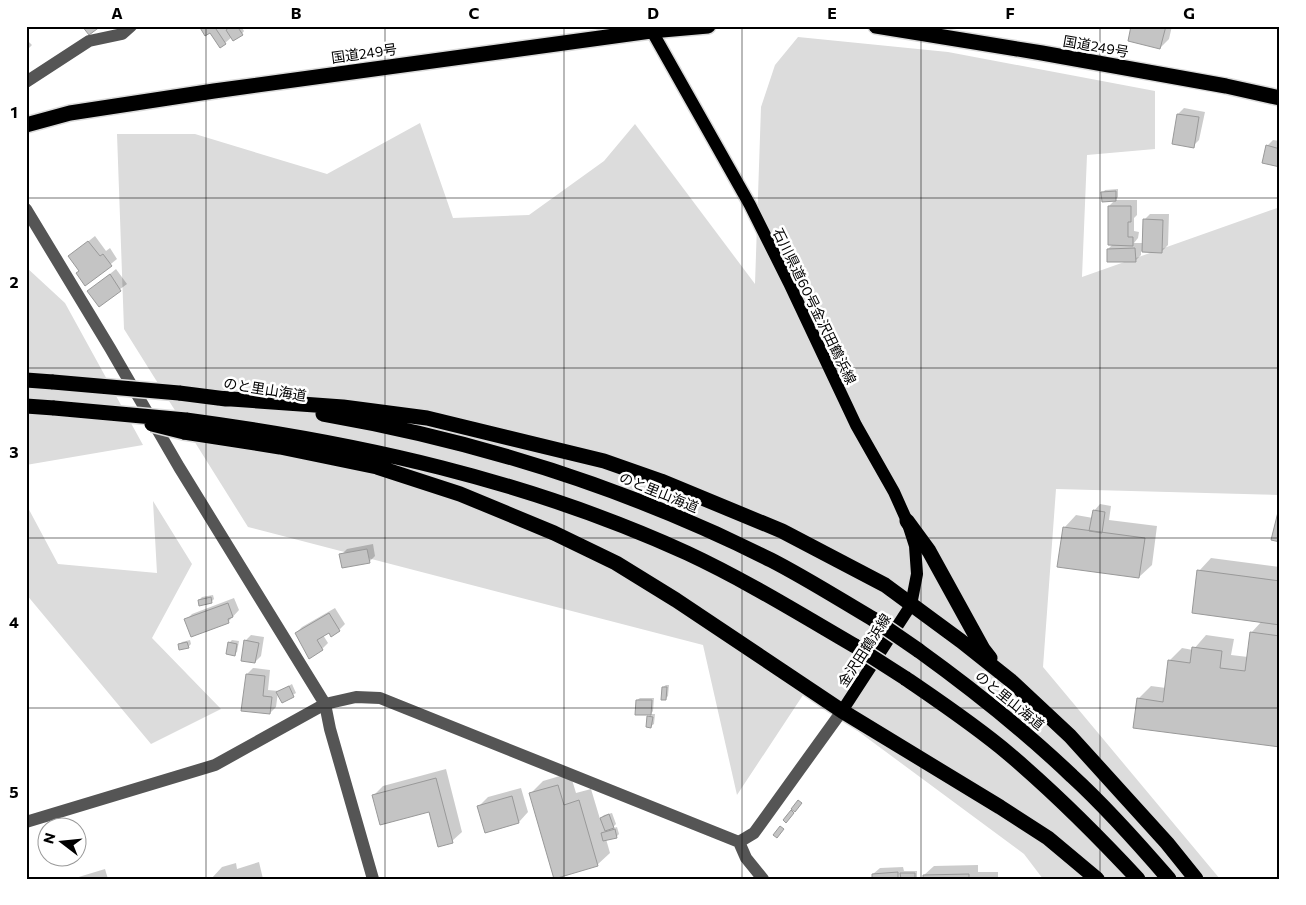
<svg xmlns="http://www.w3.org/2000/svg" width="1306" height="905" font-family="Commissioner,'Noto Sans JP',sans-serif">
<rect width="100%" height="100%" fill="#fff"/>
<path fill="#dcdcdc" d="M798 37 948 52 1155 91V149L1087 155 1082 277 1280 207V495L1056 489 1043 667 1220 879H1043L1024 854 805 692 737 795 703 645 248 527 124 329 117 134H195L327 174 420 123 453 218 529 215 604 161 635 124 755 284 761 107 775 65Z
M26 267 65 303 143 445 26 465Z
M153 501 192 564 152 638 221 709 151 744 26 594V504L58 564 157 573Z"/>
<path fill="#0003" d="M200 26H224L227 30 231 26H241L244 31 242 34 232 37 225 43 211 31Z
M1133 26H1172L1169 39 1160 48Z
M26 39 32 45 26 51Z
M1184 108 1205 112 1199 140 1193 146 1173 143 1178 114Z
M1273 140 1280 141V166L1267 146Z
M1118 189V197L1116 199 1103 193 1105 190Z
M1115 200H1137V215L1134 218V231L1139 232 1138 238 1134 243H1143L1144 220 1150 214H1169L1168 245 1162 251H1141V255L1135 261 1108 249 1113 244 1109 206Z
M95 236 106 251 110 248 117 259 86 284 80 270 70 256Z
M116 269 127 284 99 305 89 291Z
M1100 504 1111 506 1109 520 1157 526 1152 565 1139 577 1064 528 1076 515 1093 518 1094 511Z
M373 544 375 556 369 562 341 555 347 549Z
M1211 558 1280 567V746L1138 699 1151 686 1166 688 1169 661 1182 648 1193 650 1206 635 1234 639 1231 655 1248 657 1251 633 1262 621 1199 571Z
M213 595 214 599 211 602 199 600 202 597Z
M234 598 239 610 228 622 186 620 192 614Z
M335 608 345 624 339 630 329 631 323 635 328 643 322 649 296 633 302 627Z
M251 635 264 637 261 656 255 662 245 641Z
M190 640 191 644 188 647 179 645 182 642Z
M232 640 239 641 237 652 234 654 229 643Z
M253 668 270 670 268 690 279 691 292 684 296 693 282 701 278 692 276 707 270 713 243 710 247 674Z
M666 685H669L668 696 665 699 663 687Z
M640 698H654L653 711 651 714 637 700Z
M651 714H655L654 724 651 726 648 717Z
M446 769 462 832 452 841 430 811 374 795 383 786Z
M570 773 576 793 591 789 600 819 604 815 612 813 616 824 611 829 617 827 619 834 616 837 606 839 610 853 597 865 531 793 543 781Z
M521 788 528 812 519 822 486 831 478 807 488 797Z
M259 862 263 879H211L222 867 236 863 237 869Z
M978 865V872H998V879H924V875L934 866Z
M903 867 904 871H917V879H874L873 874 880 868Z
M105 869 108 879H72Z"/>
<path fill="#c4c4c4" stroke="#999" d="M82 26H101L89 35Z
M199 26H221L216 29 226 44 220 48 210 33 205 36Z
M231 26H237L243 35 233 41 226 30Z
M1131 26H1166L1160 49 1128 41Z
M1177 114 1199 117 1194 148 1172 144Z
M1266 145 1280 149V167L1262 163Z
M1116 191V201L1102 202 1101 192Z
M1108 206H1131V222H1128V237H1133V246L1108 245Z
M1143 219 1163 220 1162 253 1142 252Z
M88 241 100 256 103 254 112 266 85 286 76 273 79 271 68 256Z
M1135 248 1136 262H1107V249Z
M110 274 121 291 99 307 87 291Z
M1093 510 1105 512 1102 533 1089 531Z
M1278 512H1280V542L1271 540Z
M1063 527 1145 538 1139 578 1057 567Z
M367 549 370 563 342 568 339 554Z
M1197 570 1280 581V625L1192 613Z
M211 597 212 603 199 606 198 600Z
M228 603 233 617 228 619 229 623 191 637 184 619Z
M329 613 340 631 331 637 329 633 317 640 323 650 309 659 295 633Z
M1250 632 1280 636V747L1133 728 1137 698 1163 702 1168 660 1190 663 1192 647 1222 651 1220 668 1245 671Z
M244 640 259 643 255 663 241 661Z
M187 642 189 648 179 650 178 644Z
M228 642 237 644 235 656 226 654Z
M246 674 265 676 263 696 272 697 270 714 241 711Z
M289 686 294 697 282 703 276 692Z
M662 687H667L666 700H661Z
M636 700H652L651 715H635Z
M647 716 653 717 651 728 646 727Z
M436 778 453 843 438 847 429 812 380 825 372 795Z
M558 785 564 805 579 800 598 866 554 879 529 793Z
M512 796 519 823 485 833 477 806Z
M798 800 802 803 795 812 791 809Z
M791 810 794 813 786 823 783 820Z
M609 814 614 828 605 831 600 818Z
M780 826 784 829 777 838 773 835Z
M615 829 617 838 603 841 601 833Z
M898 872V879H872V874Z
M900 873H915V879H901Z
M969 874V879H923V875Z"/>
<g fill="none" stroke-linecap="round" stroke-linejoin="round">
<g stroke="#dbdbdb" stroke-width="15">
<path id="major" d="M649 26 750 205 789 283 856 425 894 492 907 521 915 546 917 574 911 605 842 711"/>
</g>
<g stroke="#dbdbdb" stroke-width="18">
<path id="highway" d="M876 26 1042 53 1226 86 1280 98
M26 125 70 113 214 91 651 31 708 26
M26 380 53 382
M179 393 226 399
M217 398 343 407 427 418 604 461 661 481 782 531 885 585 961 641 1010 680 1070 736 1167 843 1196 879
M26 406 54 408
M323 414C478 441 630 489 771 560 806 578 839 599 873 619
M186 420C359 443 527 480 687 553 745 580 800 614 855 646
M184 432 280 447 377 467 460 494 554 533 616 563 676 600 842 711 1000 807 1048 838 1097 879
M907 521 929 551 983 649 990 658
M918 650C972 689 1024 730 1072 776 1107 808 1138 843 1169 879
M905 678C940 702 976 726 1009 754 1055 793 1097 835 1138 879"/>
</g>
<path stroke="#555" stroke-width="12" d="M26 82 89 41 122 34 131 26
M26 209 110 348 179 467 325 704 330 729 373 879
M26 822 215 765 325 704 356 697 380 698 739 842 746 858 763 879
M739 842 754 833 842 711"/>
<use href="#major" stroke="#000" stroke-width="12"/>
<use href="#highway" stroke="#000" stroke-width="15"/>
<g stroke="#dbdbdb" stroke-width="18" stroke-linecap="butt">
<path id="highway-bridge" d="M53 382 179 393
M54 408 186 420
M152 424 184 432
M873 619 918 650
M855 646 905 678"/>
</g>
<use href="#highway-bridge" stroke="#000" stroke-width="15"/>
</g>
<path fill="none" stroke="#000" stroke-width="1" stroke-opacity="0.55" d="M206 26V879M385 26V879M564 26V879M742 26V879M921 26V879M1100 26V879M26 198H1280M26 368H1280M26 538H1280M26 708H1280"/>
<g text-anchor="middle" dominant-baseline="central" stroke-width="5" stroke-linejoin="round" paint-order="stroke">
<g font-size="14" fill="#000" stroke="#fff">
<text transform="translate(1096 46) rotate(10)">国道249号</text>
<text transform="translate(364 53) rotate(-8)">国道249号</text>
<text transform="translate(815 306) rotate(64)">石川県道60号金沢田鶴浜線</text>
<text transform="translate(265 389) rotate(9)">のと里山海道</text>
<text transform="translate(659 492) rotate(22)">のと里山海道</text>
<text transform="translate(864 650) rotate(-57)">金沢田鶴浜線</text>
<text transform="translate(1010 700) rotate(39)">のと里山海道</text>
</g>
</g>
<rect width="1306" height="905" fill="none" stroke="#ffffff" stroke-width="55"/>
<g transform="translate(62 842) rotate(286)"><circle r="24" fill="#ffffff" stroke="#999999"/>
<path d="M0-4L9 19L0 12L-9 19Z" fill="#000000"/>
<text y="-8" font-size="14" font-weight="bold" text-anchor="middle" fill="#000000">N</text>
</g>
<rect x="28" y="28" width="1250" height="850" fill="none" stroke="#000" stroke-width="2"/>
<g font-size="16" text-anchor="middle" font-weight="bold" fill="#000">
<text x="117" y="19">A</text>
<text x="296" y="19">B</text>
<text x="474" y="19">C</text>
<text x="653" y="19">D</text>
<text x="832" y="19">E</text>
<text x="1010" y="19">F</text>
<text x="1189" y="19">G</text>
<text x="14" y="118">1</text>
<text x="14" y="288">2</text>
<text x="14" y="458">3</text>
<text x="14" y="628">4</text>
<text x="14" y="798">5</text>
</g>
</svg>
